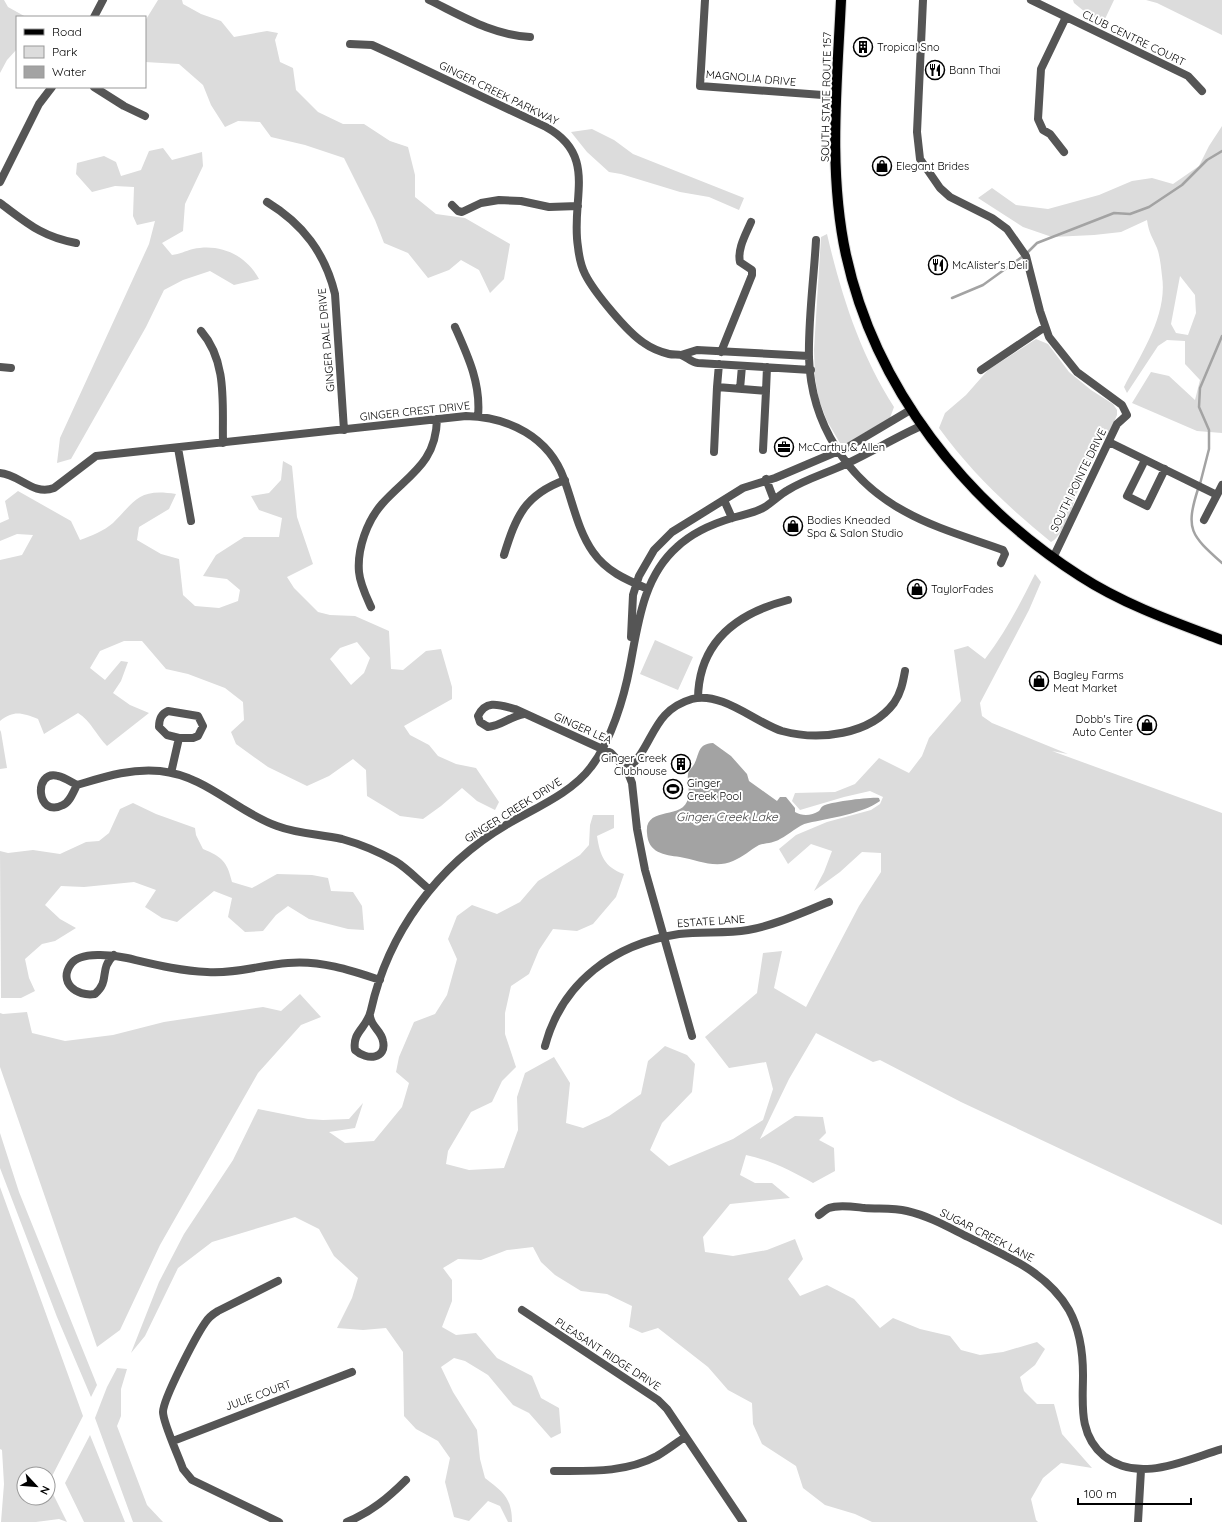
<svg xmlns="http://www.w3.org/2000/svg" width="1222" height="1522" font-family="Quicksand,sans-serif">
<rect width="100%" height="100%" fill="#fff"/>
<path fill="#dcdcdc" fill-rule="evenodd" d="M0 0H4L8 7 26 17H17V49L7 60 0 73Z
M158 0H182L183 4 201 14 221 21 234 37 267 31 278 33 275 40 280 62 293 68 296 90 318 112 343 124H364L390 141 408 147 415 175V197L436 214 465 218 510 244 504 279 490 293 479 270 461 260 449 270 428 278 408 253 384 243 375 220 344 158 305 145 271 137 260 122 238 121 225 127 211 105 203 85 179 64 145 62V21Z
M1073 0H1114L1105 19 1090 16 1074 3Z
M1146 0H1222V35L1157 3Z
M1222 126V433L1197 431 1132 403 1151 372 1169 376 1195 400 1200 380 1185 364V341L1167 340 1158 346 1127 393 1124 387C1141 354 1168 315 1162 276 1161 267 1160 256 1157 248 1152 236 1149 234 1147 220L1121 232 1094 235 1052 237 1023 227 978 198 992 188 1016 205 1048 209 1099 195 1132 181 1152 178 1173 184 1199 166 1209 146ZM1180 276 1195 295 1196 313 1188 335 1176 333 1171 324Z
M592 129 614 140 633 154 744 198 739 210 709 197 680 192 621 174 609 172 587 152 571 132Z
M163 148 172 160 202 152 203 166 185 204 183 231 162 243 172 255C180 254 185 251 193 249 220 243 246 255 259 279L234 285 210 271 183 280 164 290 146 327 71 459 57 463 60 438 149 244 155 221 137 225 133 216 134 187 115 186 92 192 76 174 77 163 104 156 116 162 121 176 141 170 149 151Z
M827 234C841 294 860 354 894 407L890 418 847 443H840L827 421 819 400 815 378 814 350 821 237Z
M1036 339 1048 344 1069 372 1091 390 1113 404 1117 410V415L1111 429 1101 443 1075 497C1074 507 1061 538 1051 542 1009 508 971 472 939 428L945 413 966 395 988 370Z
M283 461 292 466 297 517 313 564 287 577 294 588 318 612 330 615 355 616 389 631 391 669 403 670 426 651 441 649 452 687V699L404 726 410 735 429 745 438 756 456 764 476 768 499 802 495 810 477 801 462 788 441 806 423 819 400 816 367 796 366 770 353 759 329 776 307 786 268 767 236 744 231 732 244 720 243 702 225 688 188 674 166 669 142 641H124L100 651 90 668 105 680 121 661 128 662 121 681 113 693 130 705 149 713 107 746C96 735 91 721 78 713L44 734 38 719C22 713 14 710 0 721V560L22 555 33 535 17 534 0 541V523L9 519 5 501 18 491 71 521 80 540C91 536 104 531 113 523 136 500 139 488 176 494L169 509 139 527 137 540 161 554 179 559 183 595 195 606 219 608 238 601 240 590 227 579 203 576 216 555 244 537H279L282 518 259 510 251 496 269 493 281 480ZM357 642 370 658 364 673 351 685 330 659 340 648Z
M1035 574 1041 582 1029 610 980 703 982 716 992 723 1068 754 1052 751 1222 813V1225L961 1102 880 1060 873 1062 816 1033 789 1079 760 1139 795 1116 823 1117 826 1133 819 1140 834 1148 835 1171 813 1183C792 1171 770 1160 746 1155L740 1175 755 1183H772L790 1198 730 1204 703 1237 705 1252 733 1256 767 1250 795 1239 803 1259 788 1279 800 1296 827 1285 854 1299 880 1328 893 1318 920 1329 950 1336 961 1350 980 1355 1003 1352 1037 1342 1045 1349 1035 1365 1020 1377 1024 1391 1037 1404H1054L1062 1434 1092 1468 1061 1463 1043 1478 1031 1499 1036 1520 1038 1522H872L855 1514 825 1505 803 1488 796 1466 762 1444 753 1424 752 1403 728 1390 708 1367 658 1328 642 1333 629 1327 632 1306 607 1294 581 1291 555 1275 541 1262 533 1247 507 1250 481 1260 458 1259 443 1268 452 1280V1301L442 1327 456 1335 476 1333 497 1358 532 1376 541 1398 559 1408 561 1433 551 1438 529 1413 513 1405 488 1375 465 1361 454 1358 441 1367 453 1392 477 1430 480 1459 485 1478C503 1492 512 1498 512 1522H508L500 1506 488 1501 469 1521 454 1517 445 1482 450 1458 438 1441 416 1429 404 1416 403 1352 386 1328 363 1330 337 1328 352 1298 358 1278 334 1256 319 1229 295 1217 212 1242 178 1268 145 1336 131 1353 159 1282 184 1234 233 1160 258 1109 308 1119 323 1120 349 1119 363 1103 355 1128 329 1132 345 1143 374 1141 402 1107 409 1083 396 1072 399 1057 414 1022 435 1014 447 995 457 959 448 939 457 916 472 905 497 914 520 902 538 881 580 855 589 845 590 825 593 815H614V828L597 836C600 855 604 867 624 874L616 897 593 924 577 931 553 929 539 950 529 974 511 986 505 1013V1034L516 1067 502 1081 492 1102 471 1112 448 1151 446 1164 469 1170 504 1168 518 1130 517 1097 525 1073 554 1057 570 1083 566 1123 583 1128 609 1116 641 1094 648 1061 665 1046 687 1055 695 1064 692 1092 662 1123 650 1150 669 1166 733 1139 763 1120 773 1089 766 1062 729 1068 705 1037 757 993 763 953 782 951 774 988 806 1007 859 906 881 872V853L862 852 840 872 814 891 824 872 832 851 811 844 788 864 779 849 796 835 827 822 871 810 880 804 883 797 870 791 844 797 800 810 792 801 795 793 835 792 855 784 879 758 909 773 922 756 929 738 961 701 954 650 968 646 985 659C1005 633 1020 604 1035 574Z
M655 640 693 657 678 690 640 674Z
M0 730 1 732 7 768 0 769Z
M133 803 156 814 195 828 196 835 203 849C222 857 227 861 232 882L252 888 277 874 312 875 328 878 331 891 353 892 362 906 364 930 348 929 309 919 288 906 276 915 263 931 245 932 228 917 232 898 214 891 177 922 162 918 145 907 156 890 134 882 84 887 61 886 45 905 60 919 76 928 55 941 42 944 25 959 29 978 35 991 21 998H1L0 851 8 853 33 850 60 854 86 842 99 841 109 833 120 809Z
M300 994 321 1017 301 1025 258 1073 160 1245 120 1330 97 1347 0 1067V1013L3 1014 27 1012 32 1033 65 1041 113 1035 164 1022 263 1007 281 1011Z
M0 1133 19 1192 97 1385 91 1397 57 1317 0 1168Z
M0 1187 83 1416 48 1484 67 1522 59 1519 36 1522H1L4 1484 2 1450 0 1449ZM24 1474H48V1498H24Z
M117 1368 127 1369 121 1389V1416L117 1426 147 1505 163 1522H133L95 1418 107 1387Z
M90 1435 125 1522H84L65 1483Z"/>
<path fill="#a3a3a3" d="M713 743 731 756 747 774 749 781 777 801 780 797H786L795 808V812C802 816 811 816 819 811 820 810 821 807 823 806 830 802 870 797 879 798L880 801C862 814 830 818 808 823 798 825 789 835 780 839 774 843 766 843 759 845 750 850 743 857 733 861 715 869 698 860 680 857 664 855 648 853 647 833 644 805 684 821 688 798 690 790 687 782 688 774 689 770 691 769 693 766 700 756 696 744 713 743Z
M669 780 682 795 677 799 670 794 664 784Z"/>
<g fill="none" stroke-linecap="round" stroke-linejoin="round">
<path stroke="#a3a3a3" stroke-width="2.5" d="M952 298 983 285 1026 254 1037 243 1114 213 1130 214 1149 207 1182 185 1207 160 1222 151
M1200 484 1209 449V430L1199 407 1200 388 1222 336
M1198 489C1185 530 1191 535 1222 563"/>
<g stroke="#dbdbdb" stroke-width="12">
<path id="major" d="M841 0C837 84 828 172 846 255 875 388 966 503 1080 576 1123 604 1174 622 1222 640"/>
</g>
<path stroke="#555" stroke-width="8" d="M429 0C462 16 492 35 530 37
M705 0 700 86 836 96
M923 0 917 132 920 159 940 188 950 197 992 218 1007 229 1026 256 1040 311 1049 337 1077 372 1122 405 1127 415 1117 424 1053 558
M1031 0 1188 76 1202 91
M94 17 103 0
M350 44 372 45 396 56 546 127C599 156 570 200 578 247 579 256 581 266 585 274 594 292 627 332 644 343 651 348 661 352 669 354 673 355 678 354 681 355 687 357 691 362 698 363L811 370
M94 87 124 106 145 116
M1064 152 1050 134 1043 130 1038 119 1041 69 1066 17
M0 182 39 104 52 87
M267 202C303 224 325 253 335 294L344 430
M0 203C27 223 42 237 76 243
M452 205 458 211 462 212 481 203 499 200 521 201 549 207 578 206
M816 240C814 277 808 321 809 358 811 423 847 480 904 511 934 528 970 538 1003 550L1005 554 1001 563
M455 327C468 356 481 384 478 416
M201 331C228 362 222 405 223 443
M721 352 752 275V270L740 262C737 249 746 234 751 222
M681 355 697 350 809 356
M719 364 717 387 766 391 767 367
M0 367 11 368
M981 370 1045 327
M740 389 742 366
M1109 442 1217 495 1204 520
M178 448 191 521
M763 450 766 391
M714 452 717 387
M1145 460 1127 496 1147 506 1165 469
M0 473C19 474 33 496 54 488L96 456 466 416C509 417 549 437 564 479 573 503 578 531 593 552 607 572 627 580 648 589
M766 479 774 500
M1217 495 1222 485
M724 500 732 518
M504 555C516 517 524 495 565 480
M371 607C366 596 360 584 359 572 357 549 367 521 382 504 408 475 436 464 437 419
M631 637 633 595 639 576 654 550 672 532 743 488 775 478 848 447 912 409
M698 698C699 641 738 613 788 600
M524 714C511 716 501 726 488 727L480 722 478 716C486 699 500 705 515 709L611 753 627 770 632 783 637 829 645 870 692 1036
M627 770C655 745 651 711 692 699 722 691 756 723 782 731 819 741 870 735 894 703 901 693 903 682 905 671
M171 773 179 738H193L198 736 203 726 198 716 168 711C161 714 159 719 159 727L167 735 179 738
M77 785C73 792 70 802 63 805 36 819 33 769 58 776 64 777 71 782 77 785 104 777 131 768 160 771 207 776 235 811 277 826 298 834 320 834 342 839 360 844 379 852 395 861 407 868 419 881 430 890
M114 955C98 970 111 980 95 994 76 997 58 982 71 964 80 951 114 955 127 958 153 964 180 971 207 972 235 974 261 965 288 963 320 960 350 970 380 980
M370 1016C371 1027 381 1030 383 1041 387 1059 367 1061 355 1050 352 1031 367 1029 371 1010 388 933 438 865 506 825 533 809 572 793 591 767 611 741 624 698 630 666 638 624 643 577 677 547 693 532 712 524 732 518 742 515 754 513 763 508 772 503 779 495 788 490 806 479 827 473 846 464 872 452 896 437 923 425
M545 1046C562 982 614 944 679 934 702 931 725 934 748 930 776 925 803 912 829 902
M819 1215C822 1213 826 1209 829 1208 839 1204 855 1207 865 1208 879 1209 894 1208 907 1211 929 1216 948 1227 968 1237 1006 1256 1047 1272 1069 1310 1080 1330 1083 1352 1083 1375 1083 1404 1078 1434 1104 1456 1139 1484 1185 1460 1222 1449
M278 1281 218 1311C213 1314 208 1318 205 1323 196 1336 163 1399 163 1412 163 1423 179 1457 183 1469L192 1480 279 1522
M522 1310 658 1400 667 1409 743 1522
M173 1441 352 1372
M554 1471C589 1471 625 1473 657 1456 667 1450 676 1443 685 1437
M347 1522C371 1512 388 1498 406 1480
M1138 1522 1141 1470"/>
<use href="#major" stroke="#000" stroke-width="10"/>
</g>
<defs>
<g id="building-ring" transform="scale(1)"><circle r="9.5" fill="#fff" stroke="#000" stroke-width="1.5"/><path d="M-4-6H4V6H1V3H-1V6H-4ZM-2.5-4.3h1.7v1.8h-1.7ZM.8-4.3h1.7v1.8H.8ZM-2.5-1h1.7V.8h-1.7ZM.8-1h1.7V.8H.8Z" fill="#000"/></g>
<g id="restaurant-ring" transform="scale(1)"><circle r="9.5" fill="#fff" stroke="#000" stroke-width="1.5"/><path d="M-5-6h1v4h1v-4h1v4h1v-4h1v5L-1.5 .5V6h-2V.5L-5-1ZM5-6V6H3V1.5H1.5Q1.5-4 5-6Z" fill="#000"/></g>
<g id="shop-ring" transform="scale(1)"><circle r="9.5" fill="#fff" stroke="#000" stroke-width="1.5"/><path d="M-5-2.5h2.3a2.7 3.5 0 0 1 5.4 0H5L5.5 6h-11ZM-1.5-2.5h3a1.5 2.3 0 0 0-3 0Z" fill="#000"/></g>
<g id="office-ring" transform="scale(1)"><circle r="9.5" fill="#fff" stroke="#000" stroke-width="1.5"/><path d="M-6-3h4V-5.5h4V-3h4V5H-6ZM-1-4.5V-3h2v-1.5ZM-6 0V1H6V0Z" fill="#000"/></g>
<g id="stadium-ring" transform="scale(1)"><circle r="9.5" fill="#fff" stroke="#000" stroke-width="1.5"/><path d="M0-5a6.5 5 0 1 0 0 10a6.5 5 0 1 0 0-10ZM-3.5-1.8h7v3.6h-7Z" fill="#000"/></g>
</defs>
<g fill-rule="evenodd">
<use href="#building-ring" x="863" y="47"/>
<use href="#restaurant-ring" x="935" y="70"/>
<use href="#shop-ring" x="882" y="166"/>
<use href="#restaurant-ring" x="938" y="265"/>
<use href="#office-ring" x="784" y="447"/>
<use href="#shop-ring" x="793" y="526"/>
<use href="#shop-ring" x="917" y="589"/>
<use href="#shop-ring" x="1039" y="681"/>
<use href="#shop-ring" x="1147" y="725"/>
<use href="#building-ring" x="681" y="764"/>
<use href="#stadium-ring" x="673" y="789"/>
</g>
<g text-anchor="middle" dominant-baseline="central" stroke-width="4" stroke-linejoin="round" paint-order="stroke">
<g font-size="11" fill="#000" stroke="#fff">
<text transform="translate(1134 38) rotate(26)">CLUB CENTRE COURT</text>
<text transform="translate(751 78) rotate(5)">MAGNOLIA DRIVE</text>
<text transform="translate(499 93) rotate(26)">GINGER CREEK PARKWAY</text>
<text transform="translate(826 97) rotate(-89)">SOUTH STATE ROUTE 157</text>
<text transform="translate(326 340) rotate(-95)">GINGER DALE DRIVE</text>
<text transform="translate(415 411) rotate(-6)">GINGER CREST DRIVE</text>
<text transform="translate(1078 480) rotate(-64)">SOUTH POINTE DRIVE</text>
<text transform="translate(583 728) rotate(24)">GINGER LEA</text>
<text transform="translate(513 810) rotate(-32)">GINGER CREEK DRIVE</text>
<text transform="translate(711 921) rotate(-4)">ESTATE LANE</text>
<text transform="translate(987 1235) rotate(27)">SUGAR CREEK LANE</text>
<text transform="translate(608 1354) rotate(33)">PLEASANT RIDGE DRIVE</text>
<text transform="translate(258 1395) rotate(-20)">JULIE COURT</text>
</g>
<g font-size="11" fill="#000" stroke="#fff" text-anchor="start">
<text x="877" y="47">Tropical Sno</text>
<text x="949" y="70">Bann Thai</text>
<text x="896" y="166">Elegant Brides</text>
<text x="952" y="265">McAlister's Deli</text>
<text x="798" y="447">McCarthy &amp; Allen</text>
<text x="807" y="520">Bodies Kneaded<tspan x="807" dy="13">Spa &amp; Salon Studio</tspan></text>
<text x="931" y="589">TaylorFades</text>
<text x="1053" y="675">Bagley Farms<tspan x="1053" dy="13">Meat Market</tspan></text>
<text x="1133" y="719" text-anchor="end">Dobb's Tire<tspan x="1133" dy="13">Auto Center</tspan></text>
<text x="667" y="758" text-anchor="end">Ginger Creek<tspan x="667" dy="13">Clubhouse</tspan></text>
<text x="687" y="783">Ginger<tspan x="687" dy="13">Creek Pool</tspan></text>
</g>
<g font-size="12" font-style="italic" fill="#444" stroke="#fff">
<text x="727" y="816">Ginger Creek Lake</text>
</g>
</g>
<rect x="16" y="16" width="130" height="72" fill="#ffffff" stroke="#999999"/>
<rect x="24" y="29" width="20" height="6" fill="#000000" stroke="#999999"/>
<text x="52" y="36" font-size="12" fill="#000000">Road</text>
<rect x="24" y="46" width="20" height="12" fill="#dcdcdc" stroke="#999999"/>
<text x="52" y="56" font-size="12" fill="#000000">Park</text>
<rect x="24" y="66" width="20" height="12" fill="#a3a3a3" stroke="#999999"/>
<text x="52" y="76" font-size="12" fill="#000000">Water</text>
<g transform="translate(36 1486) rotate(116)"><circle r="19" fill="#ffffff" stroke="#999999"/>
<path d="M0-3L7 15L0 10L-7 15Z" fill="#000000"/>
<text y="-6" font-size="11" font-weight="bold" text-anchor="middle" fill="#000000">N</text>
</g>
<path d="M1078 1498v6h113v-6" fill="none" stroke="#000000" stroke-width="2"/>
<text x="1084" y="1498" font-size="12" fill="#000000" stroke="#ffffff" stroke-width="3" paint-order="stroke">100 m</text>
</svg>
